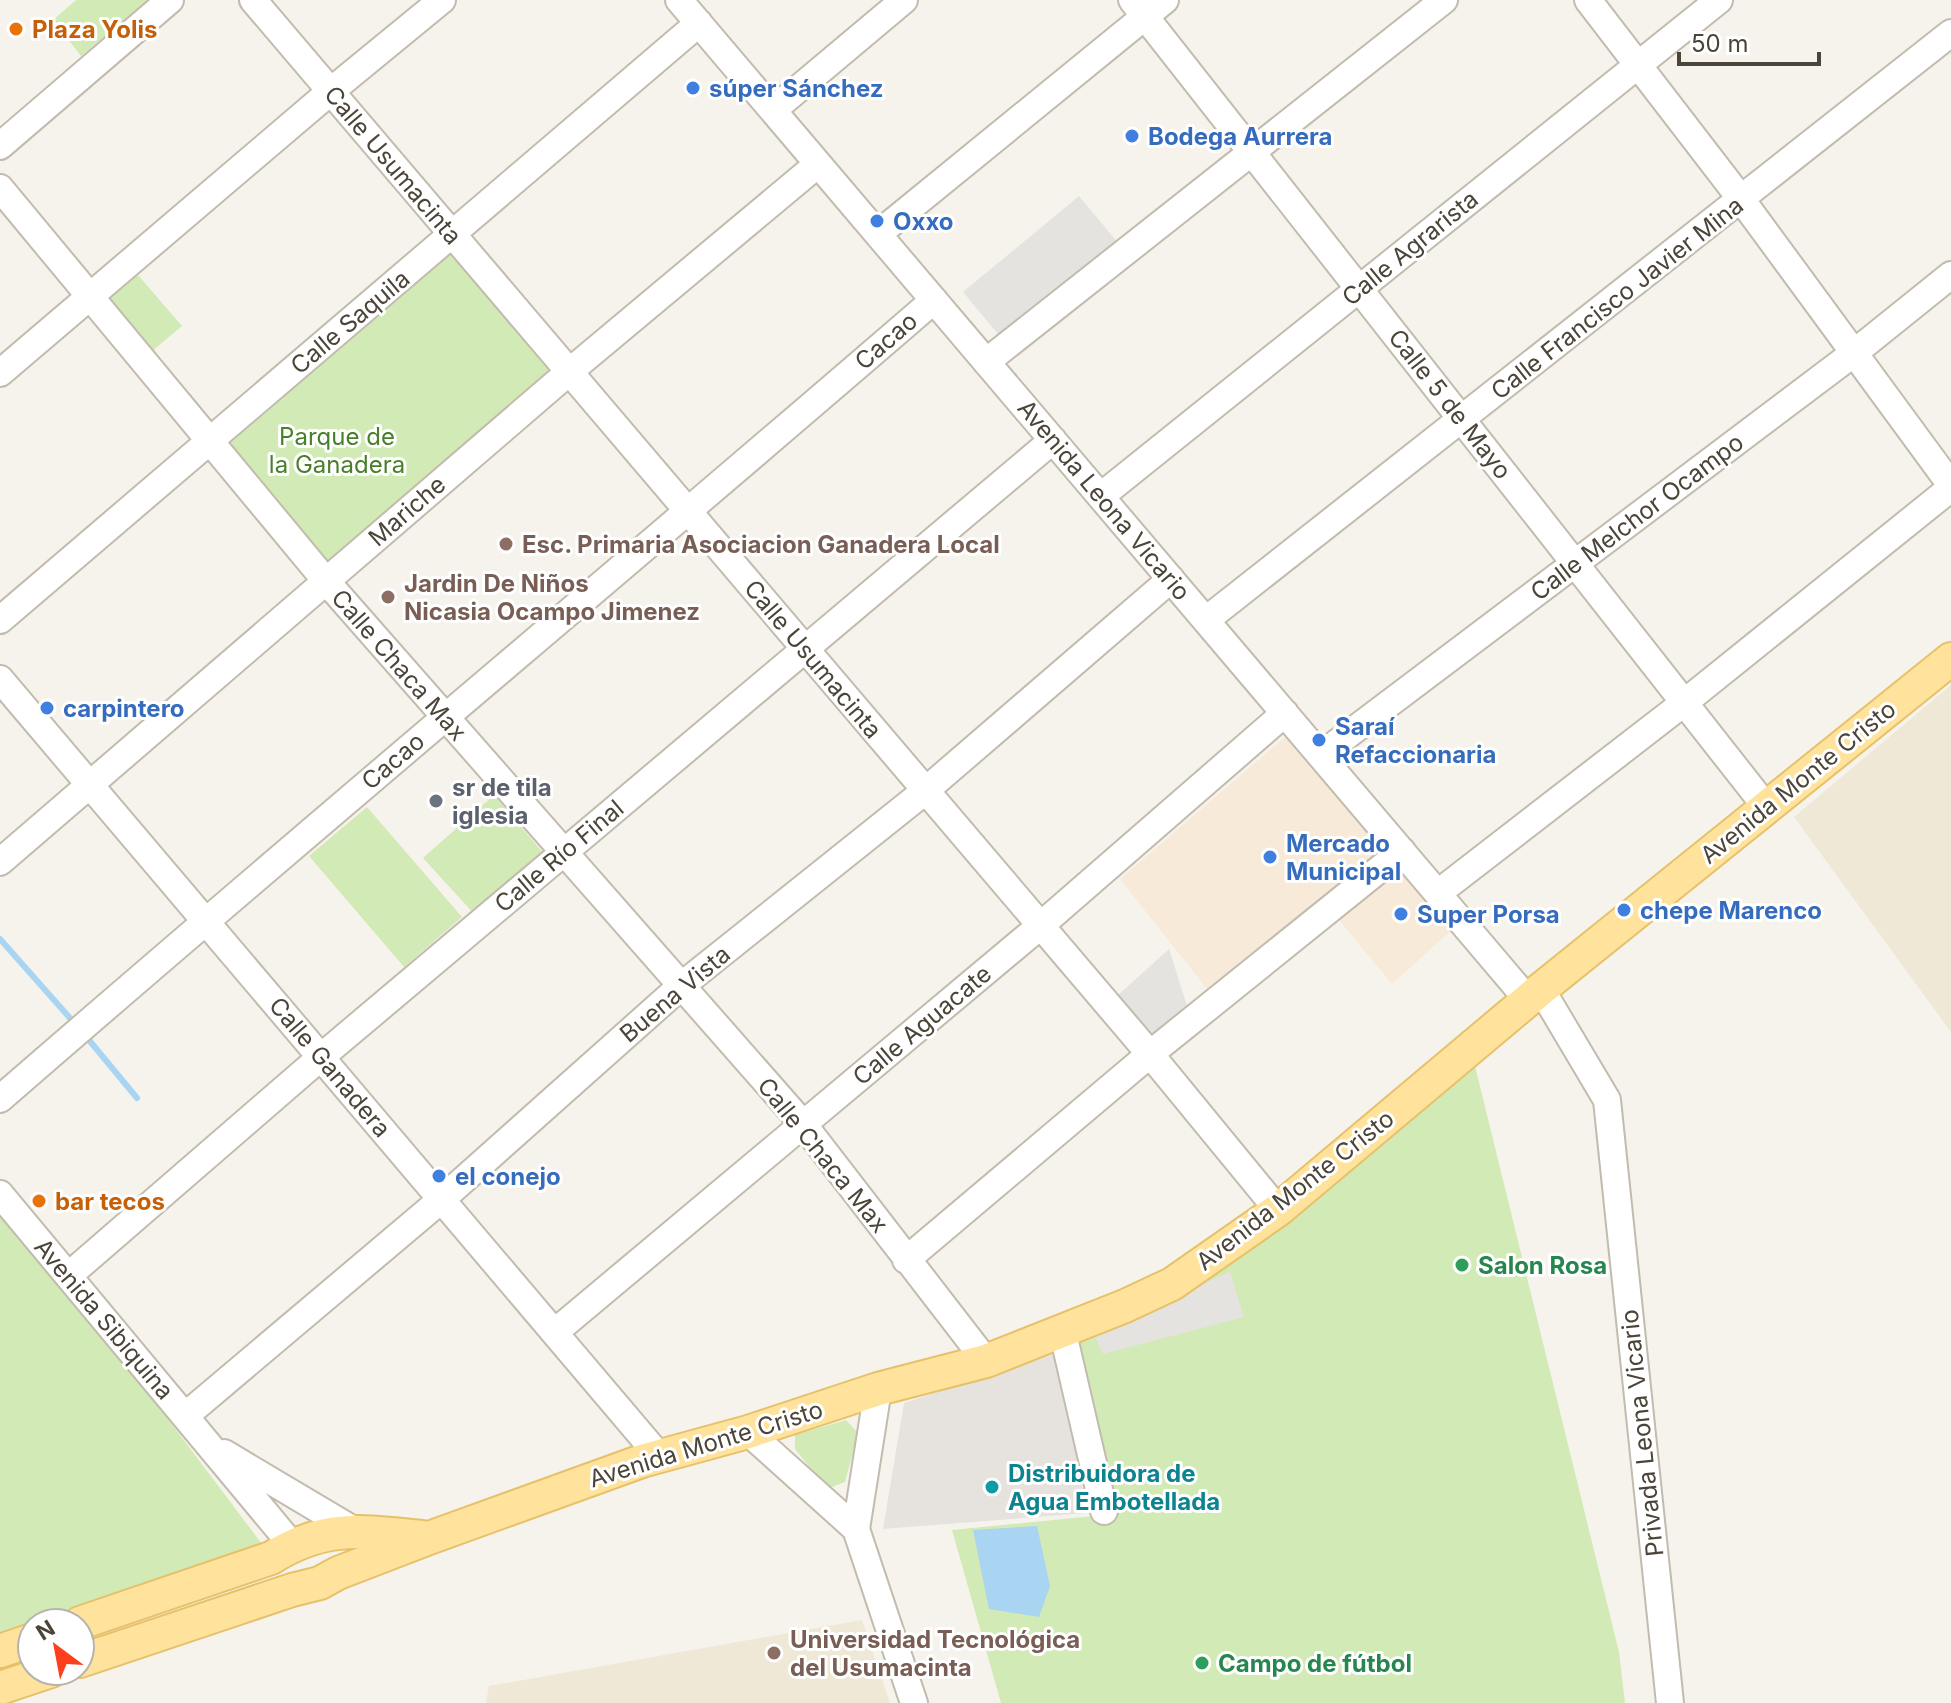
<svg xmlns="http://www.w3.org/2000/svg" width="1951" height="1703" font-family="Inter,sans-serif">
<rect width="100%" height="100%" fill="#f6f3ec"/>
<path fill="#f7ead8" d="M1291 732 1455 927 1392 984 1324 902 1211 994 1120 879Z"/>
<path fill="#e6e2dd" d="M1058 1353 1087 1513 883 1529 904 1403Z"/>
<path fill="#efe8d6" d="M1951 685V1032L1794 817Z
M862 1620 890 1703H486L489 1686Z"/>
<path fill="#d2eab5" d="M76 0H149L81 56 53 20Z
M449 246 555 372 327 568 221 441Z
M138 275 182 326 151 352 107 301Z
M494 795 546 856 477 917 423 858Z
M367 807 462 917 404 967 309 856Z
M1474 1062 1619 1652 1625 1703H1001L952 1530 1114 1514 1072 1337 1234 1261Z
M0 1208 122 1358 268 1552 61 1623H32V1633L0 1644Z
M846 1420 858 1433 845 1482 827 1489 795 1449V1435Z"/>
<path fill="#e5e3e0" d="M1079 196 1119 244 1003 340 963 292Z
M1169 949 1189 1012 1156 1040 1118 995Z
M1230 1272 1244 1317 1103 1354 1093 1332Z"/>
<path fill="#a9d4f2" d="M1037 1526 1050 1586 1039 1617 989 1609 973 1530Z"/>
<g fill="none" stroke-linecap="round" stroke-linejoin="round">
<path stroke="#a9d4f2" stroke-width="6" d="M0 939 77 1026
M84 1034 137 1098"/>
<g stroke="#c2bbae" stroke-width="30">
<path id="minor" d="M253 0 1150 1054 1278 1210
M679 0 1528 1000
M1132 0 1767 808
M1588 0 1741 199 1951 485
M773 110 904 0
M0 146 170 0
M0 188 326 581 803 1124 986 1361
M878 234 1165 0
M986 362 1444 0
M0 373 331 91 442 0
M1101 496 1719 0
M0 620 699 23
M1206 620 1951 33
M0 679 659 1456
M1321 755 1854 353 1951 275
M0 862 569 372 818 164
M1438 893 1685 702 1951 488
M1541 989 1607 1100 1670 1703
M0 1099C309 830 624 568 934 300
M0 1194 292 1545
M906 1260 1150 1054 1402 851
M68 1276 321 1057 1053 440
M1062 1329 1104 1511
M555 1332 1040 926 1285 713
M185 1416 442 1199 681 986 925 791 1171 579
M748 1432 856 1529 878 1389
M224 1453 355 1531
M856 1529 914 1703"/>
</g>
<g stroke="#e6c16a" stroke-width="36">
<path id="major" d="M80 1623 271 1558C325 1524 362 1531 422 1537
M0 1651 32 1640
M80 1661 292 1590 320 1583 338 1573 429 1538 642 1461 748 1432 878 1389 986 1361 1125 1306 1172 1284 1278 1210 1541 989 1951 659
M0 1688 51 1671"/>
</g>
<use href="#minor" stroke="#fff" stroke-width="26"/>
<use href="#major" stroke="#ffe39c" stroke-width="32"/>
</g>
<g fill="#e8710a" stroke="#fff" stroke-width="3">
<circle cx="16" cy="29" r="8"/>
<circle cx="39" cy="1201" r="8"/>
</g>
<g fill="#3f7fe0" stroke="#fff" stroke-width="3">
<circle cx="693" cy="88" r="8"/>
<circle cx="1132" cy="136" r="8"/>
<circle cx="877" cy="221" r="8"/>
<circle cx="47" cy="708" r="8"/>
<circle cx="1319" cy="740" r="8"/>
<circle cx="1270" cy="857" r="8"/>
<circle cx="1624" cy="910" r="8"/>
<circle cx="1401" cy="914" r="8"/>
<circle cx="439" cy="1176" r="8"/>
</g>
<g fill="#8d6e63" stroke="#fff" stroke-width="3">
<circle cx="506" cy="544" r="8"/>
<circle cx="388" cy="597" r="8"/>
<circle cx="774" cy="1653" r="8"/>
</g>
<circle fill="#6b7280" stroke="#fff" stroke-width="3" cx="436" cy="801" r="8"/>
<g fill="#2e9e5b" stroke="#fff" stroke-width="3">
<circle cx="1462" cy="1265" r="8"/>
<circle cx="1202" cy="1663" r="8"/>
</g>
<circle fill="#0f9aa8" stroke="#fff" stroke-width="3" cx="992" cy="1487" r="8"/>
<g text-anchor="middle" dominant-baseline="central" stroke-width="6" stroke-linejoin="round" paint-order="stroke">
<g font-size="24" font-weight="bold" fill="#c56008" stroke="#fff" text-anchor="start">
<text x="32" y="29">Plaza Yolis</text>
<text x="55" y="1201">bar tecos</text>
</g>
<g font-size="24" font-weight="bold" fill="#366cbe" stroke="#fff" text-anchor="start">
<text x="709" y="88">súper Sánchez</text>
<text x="1148" y="136">Bodega Aurrera</text>
<text x="893" y="221">Oxxo</text>
<text x="63" y="708">carpintero</text>
<text x="1335" y="726">Saraí<tspan x="1335" dy="28">Refaccionaria</tspan></text>
<text x="1286" y="843">Mercado<tspan x="1286" dy="28">Municipal</tspan></text>
<text x="1640" y="910">chepe Marenco</text>
<text x="1417" y="914">Super Porsa</text>
<text x="455" y="1176">el conejo</text>
</g>
<g font-size="24" fill="#4b4439" stroke="#fff">
<text transform="translate(393 165) rotate(50)">Calle Usumacinta</text>
<text transform="translate(1410 248) rotate(-39)">Calle Agrarista</text>
<text transform="translate(1617 298) rotate(-38)">Calle Francisco Javier Mina</text>
<text transform="translate(350 322) rotate(-40)">Calle Saquila</text>
<text transform="translate(886 341) rotate(-41)">Cacao</text>
<text transform="translate(1450 404) rotate(52)">Calle 5 de Mayo</text>
<text transform="translate(1104 500) rotate(50)">Avenida Leona Vicario</text>
<text transform="translate(407 511) rotate(-41)">Mariche</text>
<text transform="translate(1637 517) rotate(-37)">Calle Melchor Ocampo</text>
<text transform="translate(813 659) rotate(50)">Calle Usumacinta</text>
<text transform="translate(399 665) rotate(49)">Calle Chaca Max</text>
<text transform="translate(393 761) rotate(-40)">Cacao</text>
<text transform="translate(1798 782) rotate(-39)">Avenida Monte Cristo</text>
<text transform="translate(559 856) rotate(-40)">Calle Río Final</text>
<text transform="translate(675 994) rotate(-40)">Buena Vista</text>
<text transform="translate(922 1025) rotate(-40)">Calle Aguacate</text>
<text transform="translate(330 1067) rotate(50)">Calle Ganadera</text>
<text transform="translate(823 1155) rotate(51)">Calle Chaca Max</text>
<text transform="translate(1295 1190) rotate(-38)">Avenida Monte Cristo</text>
<text transform="translate(104 1319) rotate(50)">Avenida Sibiquina</text>
<text transform="translate(1642 1433) rotate(-96)">Privada Leona Vicario</text>
<text transform="translate(706 1444) rotate(-17)">Avenida Monte Cristo</text>
</g>
<g font-size="24" fill="#4a7f2a" stroke="#fff">
<text x="337" y="436">Parque de<tspan x="337" dy="28">la Ganadera</tspan></text>
</g>
<g font-size="24" font-weight="bold" fill="#785e54" stroke="#fff" text-anchor="start">
<text x="522" y="544">Esc. Primaria Asociacion Ganadera Local</text>
<text x="404" y="583">Jardin De Niños<tspan x="404" dy="28">Nicasia Ocampo Jimenez</tspan></text>
<text x="790" y="1639">Universidad Tecnológica<tspan x="790" dy="28">del Usumacinta</tspan></text>
</g>
<g font-size="24" font-weight="bold" fill="#5b616d" stroke="#fff" text-anchor="start">
<text x="452" y="787">sr de tila<tspan x="452" dy="28">iglesia</tspan></text>
</g>
<g font-size="24" font-weight="bold" fill="#27864d" stroke="#fff" text-anchor="start">
<text x="1478" y="1265">Salon Rosa</text>
<text x="1218" y="1663">Campo de fútbol</text>
</g>
<g font-size="24" font-weight="bold" fill="#0d838f" stroke="#fff" text-anchor="start">
<text x="1008" y="1473">Distribuidora de<tspan x="1008" dy="28">Agua Embotellada</tspan></text>
</g>
</g>
<g transform="translate(56 1647) rotate(328)"><circle r="38" fill="#ffffff" stroke="#b7b4b0" stroke-width="2"/>
<path d="M0-6L14 30L0 20L-14 30Z" fill="#fc3f1d"/>
<text y="-12" font-size="22" font-weight="bold" text-anchor="middle" fill="#4b4439">N</text>
</g>
<path d="M1679 52v12h140v-12" fill="none" stroke="#4b4439" stroke-width="4"/>
<text x="1691" y="52" font-size="24" fill="#4b4439" stroke="#ffffff" stroke-width="6" paint-order="stroke">50 m</text>
</svg>
